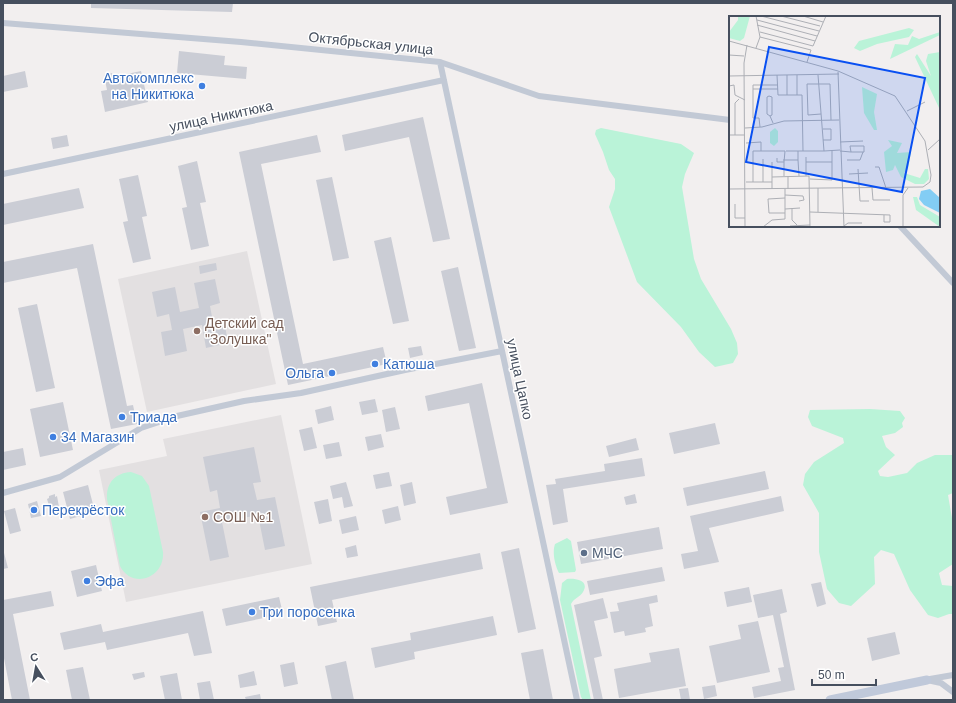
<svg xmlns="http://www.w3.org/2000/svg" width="956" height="703" font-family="Arial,sans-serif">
<rect width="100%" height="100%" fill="#f2efef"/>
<path fill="#e3e0e1" d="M247 251 276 384 147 412 118 279Z
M281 415 312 564 126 602 99 470 167 456 163 439Z"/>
<path fill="#baf3d8" d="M601 128 681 144 694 153 685 174 682 187 694 259 701 279 731 329 737 343 738 354 733 363 715 367 699 352 681 327 637 282 609 207 615 189V179L609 170 603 152 595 134 596 130Z
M870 409 900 411 905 418 902 423 903 427 895 433 882 436 886 447 895 455 878 471 880 476 888 477 907 473 917 463 935 455H953V493L948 495 953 524V564L939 573 942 585 953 586V614H949L938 618 928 615 910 590 894 554 881 550 874 557 875 584 851 606 839 603 827 589 819 552V513L803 485 805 474 814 462 844 443 843 438 812 426 808 417 810 410Z
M131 472 142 476 149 486 163 552C165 578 132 590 120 566L107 499C106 483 115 473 131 472Z
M567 538 571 541 576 570 575 572 559 573C555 565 552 553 555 544Z
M567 579C575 578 590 580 583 592 580 597 574 598 571 604L591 700H583L581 697 560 600 562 583Z"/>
<path fill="#cbcdd5" d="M91 3H233L232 12 91 8Z
M179 51 225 56 224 65 247 67 246 79 177 73Z
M25 71 28 87 3 92V76Z
M141 71 148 102 105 112 101 91 107 90 104 75 112 73 113 77Z
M423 117 450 239 433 242 409 137 345 151 342 135Z
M67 135 69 146 53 149 51 138Z
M317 135 321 152 261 164 303 364 383 347 387 364 288 385 239 152Z
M197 161 206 202 200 203 209 246 191 250 182 208 187 207 178 166Z
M138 175 147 216 142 217 151 259 133 263 123 222 128 221 119 179Z
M332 177 349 258 333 261 316 180Z
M79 188 84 208 3 225V204Z
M391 237 409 321 393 324 374 241Z
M93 244 127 406 133 405 137 424 111 429 77 268 3 283V262Z
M216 263 217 270 200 274 199 266Z
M458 267 476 348 459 351 441 271Z
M215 279 220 303 210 306 213 322 224 320 228 343 206 348 202 325 183 329 187 351 165 356 161 332 172 330 169 314 157 317 152 292 175 287 180 312 199 308 194 283Z
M37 304 55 388 36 392 18 308Z
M421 346 423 355 410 358 408 348Z
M482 383 508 503 450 515 446 497 487 488 469 403 428 411 425 396Z
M375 399 378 412 362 415 359 402Z
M63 402 73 450 40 457 30 409Z
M331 406 334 420 318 424 315 410Z
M395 407 400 429 386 432 382 410Z
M715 423 720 444 674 454 669 433Z
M312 427 317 448 304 451 299 430Z
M381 434 384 447 368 451 365 437Z
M636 438 639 450 609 457 606 446Z
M339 442 342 456 326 459 323 445Z
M254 447 261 482 253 483 257 500 275 497 285 546 265 550 258 515 222 522 229 557 210 561 200 512 220 508 217 490 210 492 203 457Z
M23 448 26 465 3 470V452Z
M642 458 645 476 563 489 568 522 553 525 546 485 556 484 555 479 605 471 604 464Z
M765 471 769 489 687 506 683 488Z
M389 472 392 486 376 489 373 475Z
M346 482 353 506 344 508 342 497 333 499 330 486Z
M412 482 416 503 404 506 400 485Z
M88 485 95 512 70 519 63 492Z
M55 494V497L57 496 59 507 50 509 47 499 49 498V496Z
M635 494 637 503 626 505 624 497Z
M781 496 784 511 709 528 719 562 684 569 681 554 698 551 690 516Z
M328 499 332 521 319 524 314 502Z
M37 501 41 516 31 518 28 504Z
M398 506 401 520 385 524 382 510Z
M15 508 21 531 10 534 4 511Z
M356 516 359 530 342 534 339 520Z
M659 527 663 549 581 564 577 542Z
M356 545 358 556 347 558 345 548Z
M519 548 536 629 518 633 501 552Z
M3 549 8 568 3 569Z
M480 553 483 569 332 600 337 622 318 626 310 587Z
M96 565 102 591 77 597 71 571Z
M662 567 665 581 590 595 587 581Z
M821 582 826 604 817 607 811 584Z
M749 587 752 602 727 607 724 592Z
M782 589 787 612 780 614 795 690 754 698 752 687 781 681 778 668 784 667 773 615 758 618 753 595Z
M51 591 54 606 13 614 30 700H12L3 653V600Z
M657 595 658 602 649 604 653 626 645 628 646 632 625 636 624 631 614 633 610 612 619 611 617 603Z
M279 597 283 614 226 626 222 609Z
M603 598 608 618 594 621 602 656 594 658 603 700H594L574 605Z
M203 611 212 653 194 656 188 633 107 650 105 642 64 650 60 633 101 624 103 632Z
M493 616 497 635 414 652 415 659 375 668 371 648 411 640 410 633Z
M758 621 770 672 717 683 709 646 741 639 738 625Z
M895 632 900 654 872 661 867 638Z
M679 648 686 686 619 698 614 669 651 662 649 653Z
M543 649 553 700H530L521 653Z
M346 661 354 700H332L325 666Z
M294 662 298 684 284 687 280 665Z
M83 667 90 700H72L66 670Z
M254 671 257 685 240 688 238 675Z
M144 672 145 677 134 680 132 674Z
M177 673 182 700H165L160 676Z
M210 681 214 700H200L197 683Z
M715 685 717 696 704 699 702 687Z
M688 688 690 700H681L679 689Z
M260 694 261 700H246L245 697Z"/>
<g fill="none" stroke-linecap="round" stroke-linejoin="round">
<path stroke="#c2c9d5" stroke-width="6" d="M3 23 241 42 440 62 539 96 730 120
M440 62 577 700
M3 174 444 80
M900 226 953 283
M3 493 60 477 141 428 177 416 244 401 301 393 405 370 502 351
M930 679 953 675
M927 680 941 683 953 692"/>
<path stroke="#c0c9da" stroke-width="9" d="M830 700 927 680"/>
</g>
<g fill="#3f7fe0" stroke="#fff" stroke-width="1.5">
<circle cx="202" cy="86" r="4"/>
<circle cx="375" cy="364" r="4"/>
<circle cx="332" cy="373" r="4"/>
<circle cx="122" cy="417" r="4"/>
<circle cx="53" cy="437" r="4"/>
<circle cx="34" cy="510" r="4"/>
<circle cx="87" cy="581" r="4"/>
<circle cx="252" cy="612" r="4"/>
</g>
<g fill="#8d6e63" stroke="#fff" stroke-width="1.5">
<circle cx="197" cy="331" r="4"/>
<circle cx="205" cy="517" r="4"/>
</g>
<circle fill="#5c6f8a" stroke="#fff" stroke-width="1.5" cx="584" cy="553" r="4"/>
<g text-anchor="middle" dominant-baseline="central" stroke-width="3" stroke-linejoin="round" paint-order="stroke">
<g font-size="14" fill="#464f5e" stroke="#fff">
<text transform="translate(371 43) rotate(6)">Октябрьская улица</text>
<text transform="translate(221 116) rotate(-12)">улица Никитюка</text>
<text transform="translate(520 379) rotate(78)">улица Цапко</text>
</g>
<g font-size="14" fill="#366cbe" stroke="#fff" text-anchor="start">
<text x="194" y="78" text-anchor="end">Автокомплекс<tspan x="194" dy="16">на Никитюка</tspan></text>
<text x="383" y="364">Катюша</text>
<text x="324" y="373" text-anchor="end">Ольга</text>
<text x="130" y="417">Триада</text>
<text x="61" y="437">34 Магазин</text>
<text x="42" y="510">Перекрёсток</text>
<text x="95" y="581">Эфа</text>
<text x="260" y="612">Три поросенка</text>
</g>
<g font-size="14" fill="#785e54" stroke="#fff" text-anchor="start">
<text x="205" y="323">Детский сад<tspan x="205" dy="16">"Золушка"</tspan></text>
<text x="213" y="517">СОШ №1</text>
</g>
<g font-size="14" fill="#4e5e75" stroke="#fff" text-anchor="start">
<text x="592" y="553">МЧС</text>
</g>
</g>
<g transform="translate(729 16)">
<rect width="211" height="211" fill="#f2efef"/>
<path d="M9 0H21L15 22 11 25 0 22V16L9 4ZM180 12 185 14 180 21 148 28 131 35 125 32 130 25ZM211 16V19L161 43 166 28 179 29 183 20 190 23ZM211 36V94L186 41 188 38 202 60 197 45 199 38ZM133 71 148 78 145 96 148 114H145L135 97ZM46 112 49 115V126L45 130 41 127V116ZM159 124 173 127 168 137 182 136 179 153 175 157 191 162 196 153H199L200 163 195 168H186L172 161 166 149 164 154 157 156 155 136 163 130ZM184 181H188L191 189 211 201V211L187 194Z" fill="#baf3d8"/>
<path d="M201 173 211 182V197L195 189 190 183 192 175Z" fill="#83cdf4"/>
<path fill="none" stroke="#adafb5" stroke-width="1" d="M32 0 90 15M52 0 91 10M74 0 94 6M28 4 88 20M28 9 86 25M31 16 84 30M31 21 82 34M0 25 109 55 166 80 196 125 202 159 201 166 194 171 0 173M84 30 97 0M27 32 31 21 27 0M0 39 15 40M78 46 82 34M109 56 115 211M48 59 49 79H58M58 59V79H68V59M89 59 95 135 111 134M0 60 110 58M0 70 5 69 6 79 16 84M24 73H49M68 79H73L74 135M178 95 196 86M92 98 79 99 78 68H101L102 104M41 100 38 98V81L40 80 43 81V99L41 100 44 107M31 111 30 102H24V69H49M16 112 33 111 55 105 110 104M94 113H102V124H94M0 119H16M6 119V87L10 83M111 126 134 125M17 127 32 126V135H56L55 146H48V142M199 134 211 123M57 135H95M111 135 122 136H135V130H121L122 136M77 141V160M34 143V166M54 144H69V135M69 144 70 160M118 144H131L134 136M77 146H103M146 151H150L157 172M129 153 131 185H140M120 158 139 157M55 160V146M59 160V173M43 161 80 160 81 211M81 163 103 164V134M17 166H43V173M24 166V135H32M43 166V146M89 172V196M143 172 144 184H161M56 179 74 180 75 184 70 185M6 188V202H16M63 192V204L68 209M56 193 71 192M81 196 161 199V206H155V199M56 197H40L39 183 56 182M61 210 81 209M16 211 15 47 18 29M34 211 43 204 56 203V173M117 211 115 210 119 207H133M174 211V179L179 172"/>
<path fill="#0950f2" fill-opacity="0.15" stroke="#0950f2" stroke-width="2" d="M40 31 196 62 173 176 17 146Z"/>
<rect width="211" height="211" fill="none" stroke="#464f5e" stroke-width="2"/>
</g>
<rect width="956" height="703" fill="none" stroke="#464f5e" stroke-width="8"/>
<g transform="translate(36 667) rotate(349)" stroke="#ffffff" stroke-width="3" paint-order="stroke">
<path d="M0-3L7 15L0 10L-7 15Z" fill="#464f5e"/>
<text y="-6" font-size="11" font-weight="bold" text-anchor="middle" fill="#464f5e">С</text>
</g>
<path d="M812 679v6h64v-6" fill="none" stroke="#464f5e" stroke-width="2"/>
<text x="818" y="679" font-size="12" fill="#464f5e" stroke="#ffffff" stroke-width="3" paint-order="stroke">50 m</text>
</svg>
